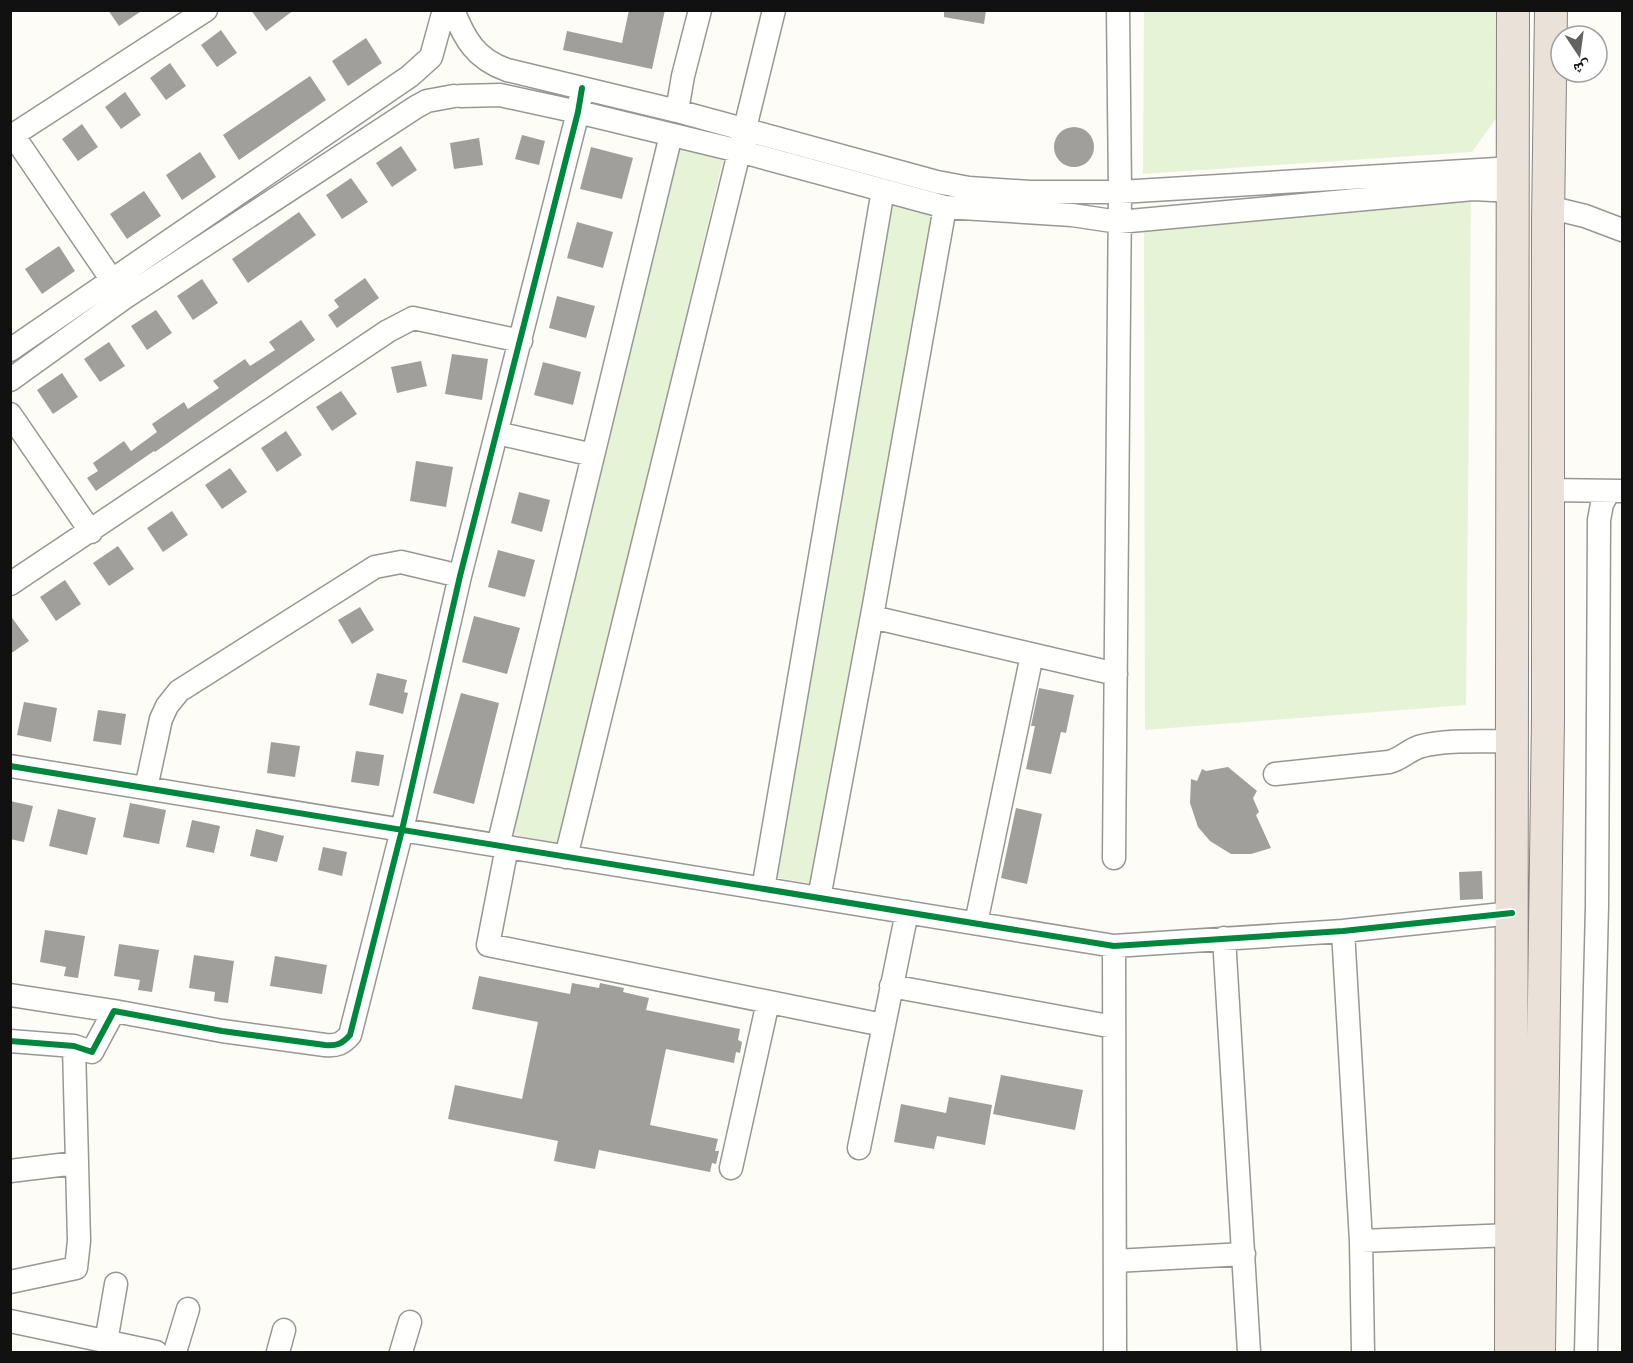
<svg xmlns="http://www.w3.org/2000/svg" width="1633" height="1363" font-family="Literata,'Noto Naskh Arabic',serif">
<rect width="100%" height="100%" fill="#fdfcf7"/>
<path fill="#e7f3d7" d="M1144 11H1498V116L1472 152 1143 174Z
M676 145 724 156 560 845 512 834Z
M1471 198 1466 705 1145 730 1144 225Z
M893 202 933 209 813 884 774 877Z"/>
<path fill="#a19f9c" d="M108 10H143L119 26Z
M251 10H294L266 31Z
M629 10H665L652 69 563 50 567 31 622 43Z
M944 10H986L984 24 944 17Z
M221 30 237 53 217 67 201 45Z
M366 38 382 63 348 86 332 61Z
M170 63 186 86 166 100 150 78Z
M310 76 326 100 239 160 223 135Z
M125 92 141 115 121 129 105 107Z
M82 124 98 147 78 161 62 139Z
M1054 147a20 20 0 1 1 40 0a20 20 0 1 1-40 0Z
M522 135 545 141 539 165 515 159Z
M479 138 483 165 454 169 450 143Z
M401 146 417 170 392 187 376 163Z
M591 147 633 158 622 199 580 189Z
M200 152 216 177 182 200 166 175Z
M351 178 368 202 342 219 326 195Z
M144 191 161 216 127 239 110 214Z
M299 212 316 235 248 283 232 259Z
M577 222 613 232 603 268 567 258Z
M59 246 75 271 42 294 25 269Z
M365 278 379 298 337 328 328 315 339 307 334 300Z
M202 279 218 303 193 320 177 296Z
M557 296 595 306 586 338 549 328Z
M156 310 172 333 147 350 131 326Z
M301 320 315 340 155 452 154 451 96 491 87 478 98 471 93 463 124 441 131 451 157 432 152 424 184 402 188 409 219 388 213 381 245 359 250 366 275 350 269 342Z
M109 342 125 366 100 382 84 359Z
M452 354 488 359 482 400 445 394Z
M421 361 427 386 397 393 391 367Z
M543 362 581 372 573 405 534 395Z
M62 373 78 397 53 414 37 390Z
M341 391 357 414 332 431 316 407Z
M286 431 302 455 277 472 261 448Z
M416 461 453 467 446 507 410 501Z
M230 468 247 492 222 509 205 485Z
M519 492 550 500 542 532 511 523Z
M172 511 188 535 163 552 147 528Z
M118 546 134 569 109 586 93 563Z
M498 550 535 560 525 597 488 587Z
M65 580 81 604 56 621 40 597Z
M360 607 374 630 352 644 338 620Z
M10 615 29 641 10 654Z
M474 616 520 628 507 674 462 662Z
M377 673 407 680 404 692 408 693 403 714 369 705Z
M1039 688 1074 695 1066 733 1061 732 1051 774 1026 769 1035 726H1031Z
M461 693 499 703 474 804 433 793Z
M24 702 57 708 51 742 17 735Z
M98 710 126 714 121 745 93 741Z
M271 742 300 746 295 777 267 773Z
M356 751 384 755 379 786 351 782Z
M1228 767 1257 791 1253 798 1259 812 1256 815 1271 848 1251 854H1231L1210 841 1198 827 1190 803 1191 779 1197 781 1202 769 1206 771Z
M10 801 33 806 24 842 10 839Z
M130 803 166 810 159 844 123 837Z
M1016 808 1042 814 1027 884 1001 878Z
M58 809 96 818 87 855 49 846Z
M192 820 220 826 214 853 186 847Z
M256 829 284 836 277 862 250 856Z
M323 847 347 852 342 876 318 870Z
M1482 871 1483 899 1460 900 1459 872Z
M45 930 85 936 78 978 64 976 66 967 40 962Z
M119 944 159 950 152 992 138 990 140 980 114 976Z
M194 955 234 961 228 1003 214 1001 215 992 189 988Z
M275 956 327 965 322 994 270 986Z
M479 976 570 994 572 983 599 988 600 983 624 988 623 992 649 998 646 1010 740 1029 738 1040 742 1042 740 1053 736 1052 734 1063 666 1049 650 1125 718 1139 715 1151H719L716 1164 712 1163 710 1172 599 1150 595 1169 554 1161 558 1141 448 1119 455 1085 522 1099 538 1022 472 1009Z
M1001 1075 1083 1090 1075 1130 993 1114Z
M949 1097 992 1105 985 1145 937 1136 934 1149 894 1142 901 1104 946 1113Z"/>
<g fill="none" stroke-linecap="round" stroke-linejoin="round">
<g stroke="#979795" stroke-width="25">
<path id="minor" d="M453 10C465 40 476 59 507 70L677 111 937 182 969 188 1030 192H1120L1513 168
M461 96 500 95 578 112 739 151 945 207 1072 215 1119 222 1473 189 1513 191
M677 111 683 76 700 10
M13 135 120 292
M10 137 206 10
M1548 207 1585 216 1622 230
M10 350 410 76 431 57 444 10
M10 380 124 298 416 107 427 101 454 96
M10 414 91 532
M497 433 593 455
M1547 490 1621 491
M10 584 388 331 413 318 521 341
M872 617 1116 674
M10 766 1114 946 1343 931 1512 913
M1275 774 1389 762C1402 759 1409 749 1422 746 1449 739 1484 742 1512 741
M146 788 161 719 167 706 179 691 375 567 401 562 460 576
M498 846 671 135
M507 847 488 945 883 1025
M566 857 774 10
M1114 858 1120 192 1118 10
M763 889 883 190
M819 898 874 605 945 207
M976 923 1032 655
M1343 931 1361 1241 1363 1352
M1224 938 1249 1352
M1114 946 1115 1352
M891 986 1114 1027
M10 995 114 1011
M10 1041 74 1046 92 1052 114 1011 222 1031 325 1045C337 1046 342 1044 350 1035L402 830 460 576 578 112 582 88
M859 1148 907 912
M731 1168 768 1002
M10 1171 76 1163
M1361 1241 1511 1235
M1115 1261 1244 1254
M10 1282 76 1268 79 1241 74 1046
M10 1321 156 1352
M106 1342 116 1284
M175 1352 188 1309
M278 1352 284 1330
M401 1352 410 1322
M1586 1352 1597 906 1599 520 1602 504 1609 491"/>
</g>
<g stroke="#858482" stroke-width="34">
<path id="highway" d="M1511 1352 1513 10
M1539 1352 1548 718V219L1551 10"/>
</g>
<use href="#minor" stroke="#fffffe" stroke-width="22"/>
<use href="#highway" stroke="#eae1d8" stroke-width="32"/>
<g stroke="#fff" stroke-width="10">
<path id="cycleway" d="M10 766 1114 946 1343 931 1512 913
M10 1041 74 1046 92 1052 114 1011 222 1031 325 1045C337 1046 342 1044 350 1035L402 830 460 576 578 112 582 88"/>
</g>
<use href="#cycleway" stroke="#00873e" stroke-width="6"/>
</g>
<rect width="1633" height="1363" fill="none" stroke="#111111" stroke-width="24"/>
<g transform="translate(1579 54) rotate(167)"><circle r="28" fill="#ffffff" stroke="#a0a0a0" stroke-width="1.5"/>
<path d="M0-4.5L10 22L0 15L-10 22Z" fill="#646362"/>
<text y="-9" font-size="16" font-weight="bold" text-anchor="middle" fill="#111111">ش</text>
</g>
</svg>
